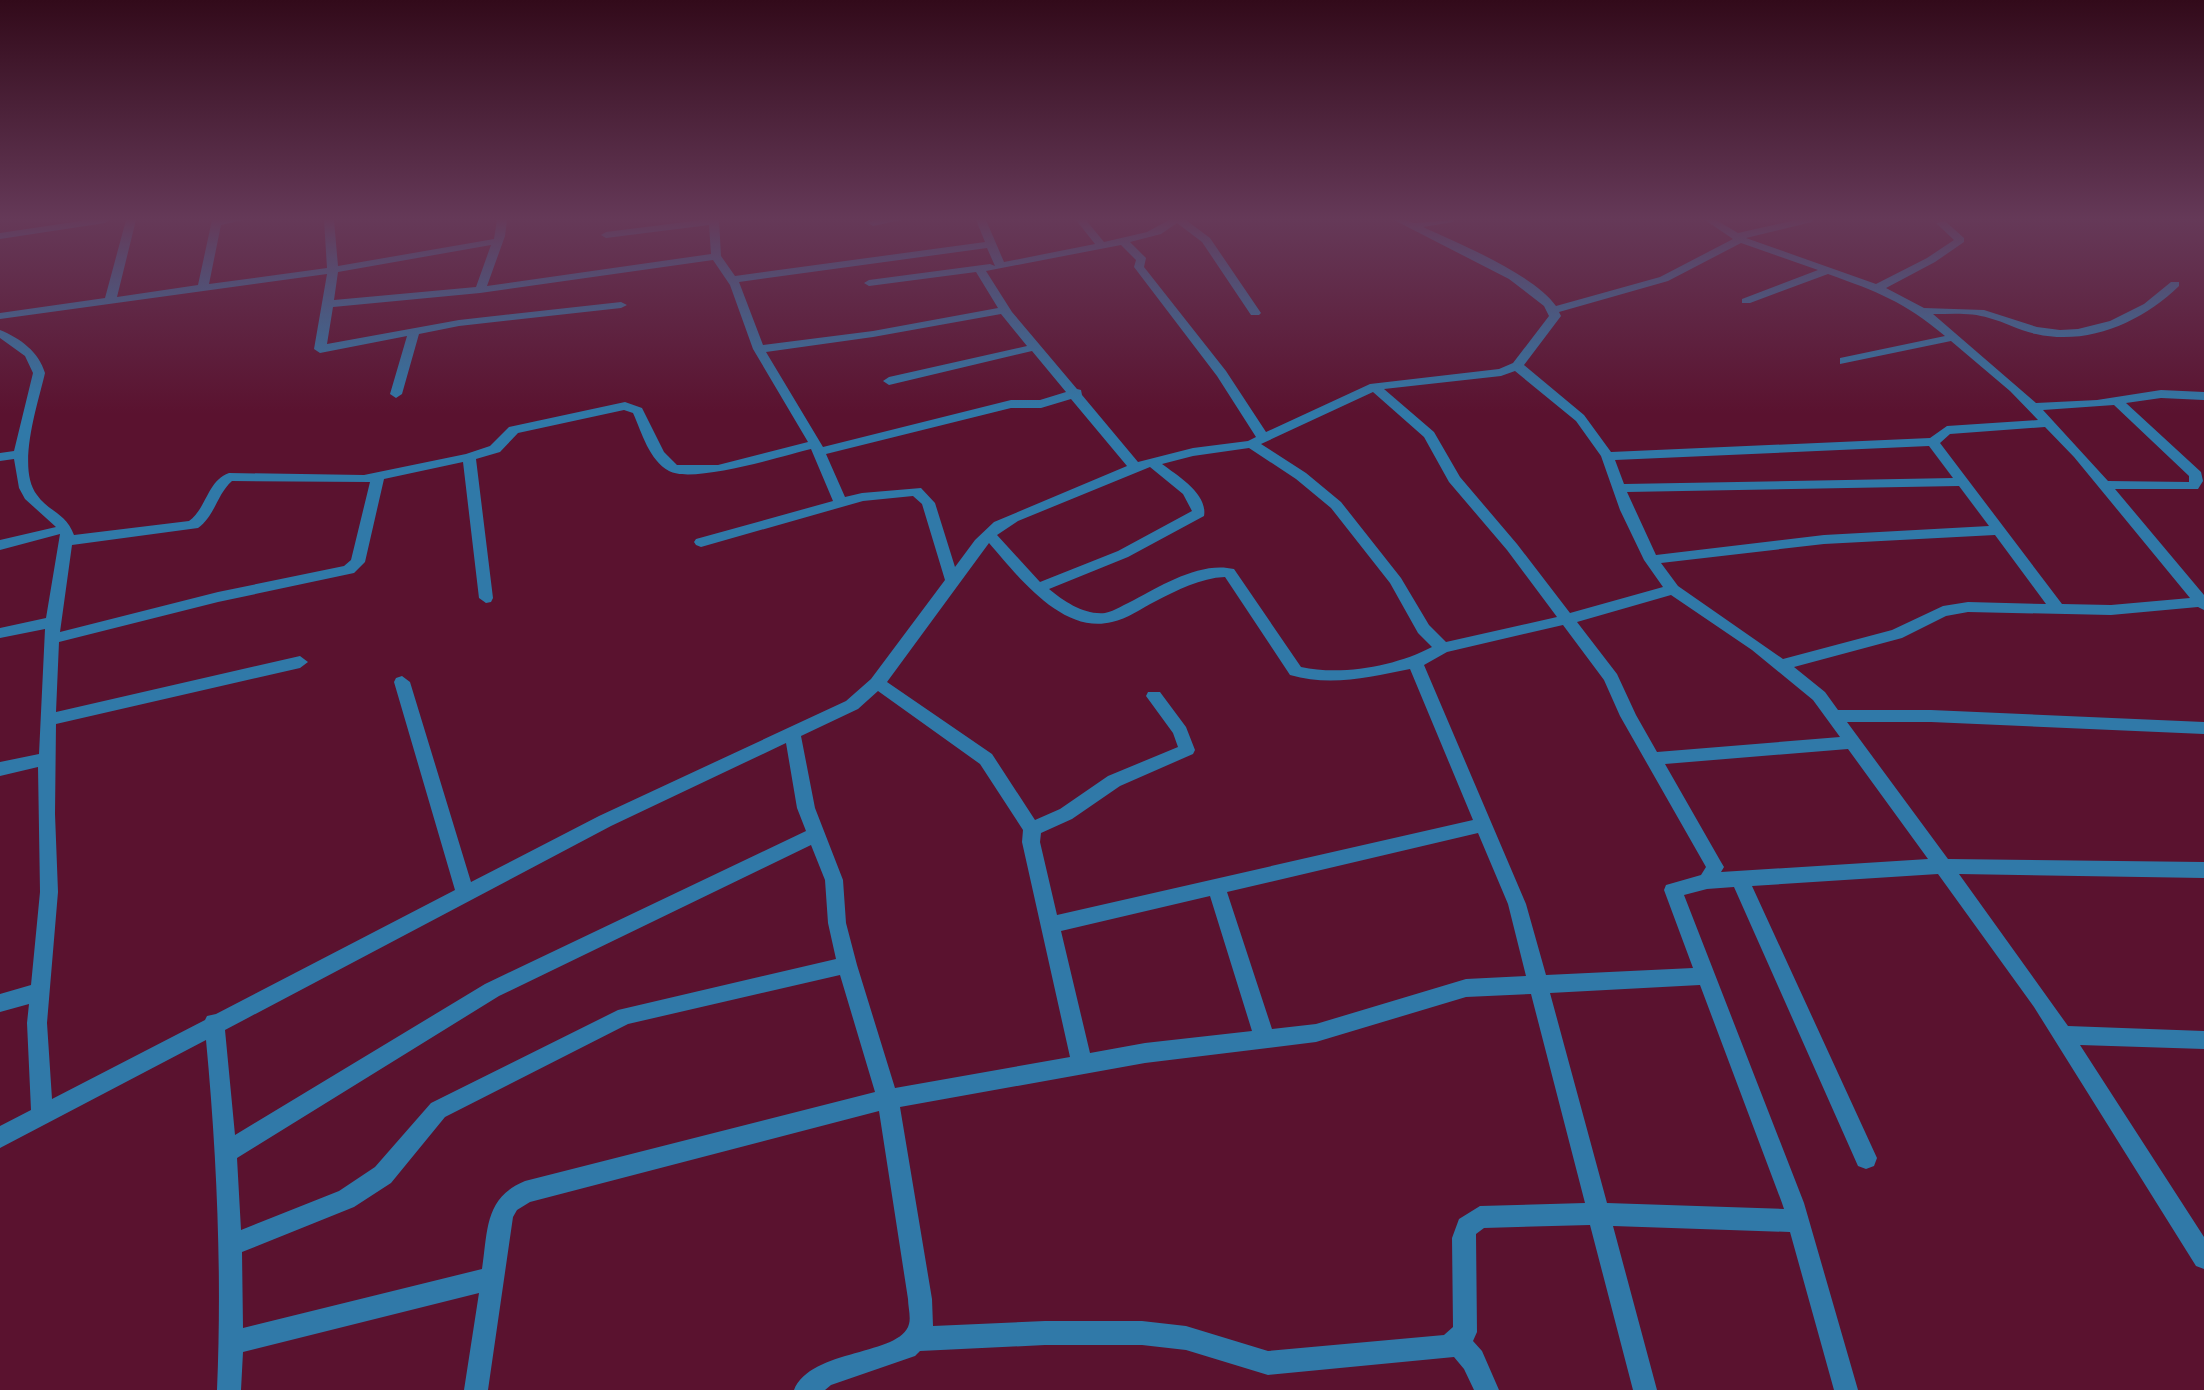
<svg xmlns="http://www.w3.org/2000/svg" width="2204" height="1390" font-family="'Playfair Display',serif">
<rect width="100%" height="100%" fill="#5a122f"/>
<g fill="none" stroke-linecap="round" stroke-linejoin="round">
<path fill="#3079a8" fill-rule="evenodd" d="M87 220H110L105 223 0 239V233Z
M126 220H136L117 297 198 285 212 220H243L221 225 209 284 327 268 324 220H334L338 266 494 239 497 220H507L505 236 487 286 711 254 709 225 606 238 601 235 606 232 701 220H719L721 256 735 276 985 242 976 220H986L1004 262 1095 244 1076 220H1086L1104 242 1147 232 1169 220H1186L1210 238 1261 313 1259 315H1251L1202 242 1177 223 1161 234 1130 242 1146 258 1144 267 1226 371 1266 432 1370 384 1499 369 1513 363 1549 316 1544 306 1509 279 1394 220H1406L1414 223 1454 220 1453 222 1423 227C1460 244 1533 274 1556 306L1660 277 1733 239 1705 220H1716L1738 233 1796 220H1813L1812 222 1746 238 1876 284 1927 258 1954 240 1936 223 1945 221 1964 238V242L1935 262 1886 288 1924 308 1984 310 2037 327 2060 330 2078 329 2110 321 2144 304 2171 282H2179V286C2142 322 2088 346 2036 334 2020 331 2005 322 1989 318 1971 312 1951 314 1933 314L2036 403 2097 400 2161 390 2204 392V400L2161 398 2126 403 2201 472 2203 481 2198 489H2115L2204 595V610L2198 607 2111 615 1968 612 1946 616 1902 638 1794 667 1825 692 1838 710H1931L2204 722V734L1931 722H1847L1948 859 2204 862V878L1959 874 2068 1026 2204 1031V1049L2080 1045 2204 1237V1269L2196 1266 2034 1007 1938 874 1752 886 1877 1158 1874 1166 1866 1169 1858 1166 1734 887 1707 889 1684 895 1804 1203 1858 1390H1834L1790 1232 1613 1226 1657 1390H1633L1590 1225 1484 1228 1476 1234 1477 1332 1473 1341 1482 1351 1499 1390H1474L1464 1369 1454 1357 1268 1375 1186 1350 1142 1345H1045L920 1351 915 1356 831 1385 825 1390H794C811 1348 901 1356 909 1324 911 1317 908 1306 908 1299L879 1111 530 1202 517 1210 513 1217 488 1390H464L479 1293 243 1352 241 1390H217C222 1273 217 1157 206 1040L0 1148V1126L31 1110 27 1023 29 1004 0 1012V994L31 985 40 892 38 767 0 776V762L39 754 45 629 0 638V628L46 618 60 534 0 550V540L56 527 25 499 19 488 14 459 0 461V453L14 451 33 373 25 356 0 338V330C20 338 39 352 45 373 38 404 16 468 37 495 49 512 66 513 74 535L189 521C207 508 207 481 229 473L364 475 466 454 490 446 509 427 625 402 642 408 664 452 677 465H718L808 442 753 349 730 285 713 260 480 293 333 307 327 344 459 320 621 302 627 305 621 308 459 326 419 334 402 394 396 398 390 394 407 336 320 353 314 349 327 274 0 319V313L105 298ZM1741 243 1818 270 1742 299V303H1750L1828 274C1878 292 1903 301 1945 336L1840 358V364L1951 341 2010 391 2038 420 1947 426 1930 438 1611 452 1584 415 1524 365 1561 316 1559 312 1668 281ZM491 245 476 287 334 300 338 272ZM1121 245 1136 260 1134 267 1217 376 1256 437 1248 441 1193 448 1138 462 1082 395 1081 390 1077 389 1012 312 986 271ZM987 248 995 266 990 264 869 280 864 283 869 286 976 272 998 308 873 331 763 345 739 282ZM1001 314 1027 346 889 377 883 381 889 385 1032 351 1066 392 1040 400H1011L823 447 766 352 873 337ZM1515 371 1576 421 1601 456 1620 510 1644 560 1663 587 1570 613 1517 544 1460 477 1434 432 1384 389 1501 376ZM1373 392 1424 437 1449 482 1507 550 1557 617 1446 642 1429 625 1401 578 1341 502 1306 473 1261 444ZM1071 399 1127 466 994 522 975 540 955 567 935 503 921 488 862 493 845 497 826 454 1011 408H1041ZM2114 405 2189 476V482L2108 481 2043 410ZM624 410 633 413C642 433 649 460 669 471 692 484 783 456 811 449L833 501 696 539 694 542 696 545 701 547 863 501 913 496 922 504 945 580 871 679 846 701 599 816 471 882 410 682 402 676 396 678 394 682 455 890 216 1014 207 1016 205 1020 52 1099 47 1023 58 892 55 814 56 724 300 668 308 662 300 656 56 712 59 642 218 602 354 573 365 562 384 479 463 462 479 598 486 603 491 602 493 598 476 459 500 452 518 433ZM2045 427 2074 457 2190 598 2111 605 2062 604 1940 443 1950 434ZM1929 446 1953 478 1624 484 1615 460ZM1249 448 1296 479 1331 508 1390 583 1418 633 1432 647C1396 666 1342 676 1301 667L1234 569C1201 561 1162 585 1134 600 1125 604 1115 611 1105 613 1084 615 1065 602 1049 589L1128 557 1204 516C1208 494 1178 476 1162 464L1193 456ZM1150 467 1183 494 1192 511 1118 551 1040 582 997 535 1018 521ZM232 481 370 482 351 560 344 566 218 592 60 632 72 545 198 528C215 516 217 494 232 481ZM1959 486 1989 526 1824 535 1656 555 1627 492ZM1995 535 2046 604 1968 602 1943 606 1892 630 1783 659 1678 586 1661 563 1824 544ZM989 543C1017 575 1062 635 1112 622 1127 619 1142 608 1156 601 1178 590 1200 578 1225 577L1290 675C1331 687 1370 677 1410 669L1473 820 1057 915 1040 842 1041 833 1072 819 1120 786 1193 754 1195 750 1186 727 1160 692H1148L1146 696 1173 733 1178 747 1108 776 1060 809 1035 820 992 754 887 682ZM1671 595 1752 650 1813 700 1840 737 1657 752 1636 715 1617 674 1577 622ZM1563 625 1604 680 1620 716 1706 867 1701 875 1666 885 1664 890 1693 968 1546 975 1526 904 1424 665 1447 652ZM878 691 980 764 1023 830 1022 842 1070 1057 895 1088 857 965 846 923 843 880 815 808 801 736 858 709ZM786 743 797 808 806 831 485 984 235 1135 225 1030 611 826ZM1848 749 1928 859 1721 872 1724 867 1721 862 1665 764ZM1478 833 1508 904 1526 976 1466 979 1316 1024 1272 1029 1227 892ZM811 845 825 880 828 923 836 959 618 1010 431 1103 375 1167 339 1191 241 1230 237 1158 499 996ZM1210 896 1252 1031 1145 1043 1090 1053 1061 931ZM840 975 875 1092 525 1181C484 1198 488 1231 482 1269L243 1328 242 1252 354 1207 391 1183 445 1117 628 1024ZM1700 985 1782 1203 1784 1209 1607 1203 1550 993ZM1531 994 1585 1203 1480 1206 1459 1219 1452 1238 1453 1327 1444 1335 1268 1351 1186 1326 1142 1321H1045L933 1326 932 1299 900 1107 1145 1063 1316 1042 1466 997Z
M875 220H901L873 226 868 223Z"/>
</g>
<linearGradient id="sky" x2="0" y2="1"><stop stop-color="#320a1a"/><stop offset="0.53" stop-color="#653958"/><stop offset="1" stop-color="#653958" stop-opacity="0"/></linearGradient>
<rect width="2204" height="414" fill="url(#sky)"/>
</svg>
